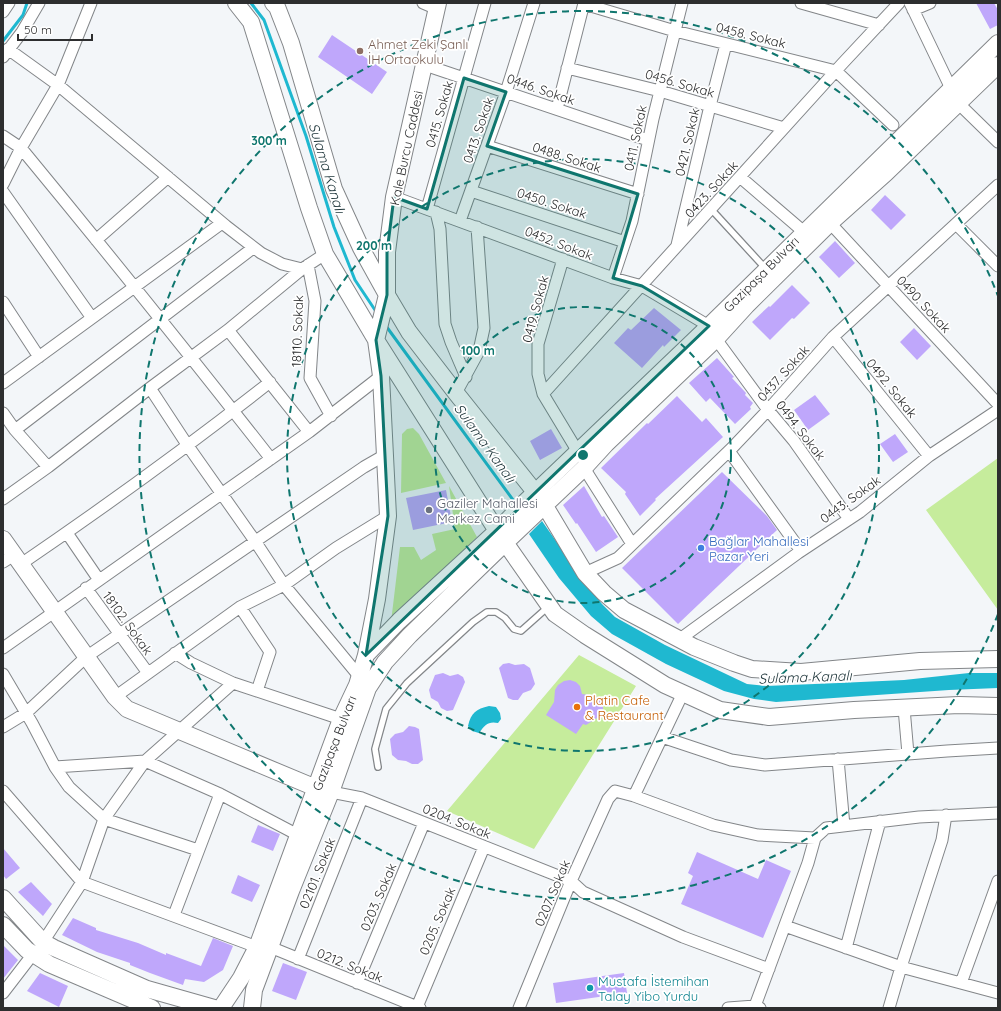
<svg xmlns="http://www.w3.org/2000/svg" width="1001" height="1011" font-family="Quicksand,sans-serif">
<rect width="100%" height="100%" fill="#f3f6f9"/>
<path fill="#c6ec9c" d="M413 428 419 434 446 483 401 493 402 434 407 429Z
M998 458V610L926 510Z
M449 486 477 537 391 622 400 547H414L421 560 436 550 432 534 455 529Z
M579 655 636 686 534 849 447 811Z"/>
<path fill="#1fb8d0" d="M542 521 579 574 602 604 615 617 665 645 747 684 766 686 839 683 904 680 969 673H998V688L949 690 776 702 754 699 724 691 666 664 612 634 591 616 559 578 529 534Z
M489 706 496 707 500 713 501 719 498 723C488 721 485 725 479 733L472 731 468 726C471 713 476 709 489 706Z"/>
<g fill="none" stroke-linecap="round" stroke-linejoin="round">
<path stroke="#1fb8d0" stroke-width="3" d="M251 3 264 20 306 136 334 227 355 280 377 313
M3 41 23 15 27 3
M386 326 516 504"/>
</g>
<path fill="#bfa7fb" d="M976 3H994L998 10V25L990 29Z
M332 35 387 72 372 94 318 57Z
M885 195 906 215 891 230 871 210Z
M835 241 855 263 839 278 819 257Z
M792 285 810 303 794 319 792 318 770 340 752 322 769 306 770 307Z
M654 308 681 330 664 347 663 345 642 368 614 343 628 328 631 330Z
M914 328 931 346 917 360 900 342Z
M717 358 734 377 732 378 746 393 745 395 753 403 750 407 751 409 735 424 710 398 706 402 689 383Z
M815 395 830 414 808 430 794 410Z
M677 396 702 422 706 418 723 437 655 499 656 500 640 516 625 494 626 492 601 468 647 423 648 424Z
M551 429 562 448 540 460 530 441Z
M895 434 908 452 893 462 880 444Z
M722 472 767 516 777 530 678 624 622 568Z
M584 486 602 517 604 516 618 537 596 552 577 523 576 524 563 505Z
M446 490 452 522 413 530 406 498Z
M509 663 515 665 524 664 530 668 535 684 531 690 523 693 518 700H513L508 698 499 668 503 664Z
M443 673 450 676 458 674 463 677 465 682 453 710 447 711 441 708 438 702 431 698 429 690 435 675Z
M570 680 576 682 580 686 582 694 595 696 600 699 603 704V711L597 718 586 725 583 724 576 734 546 715 554 702 555 690 558 685 564 681Z
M409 726 415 727 419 729 423 760 418 764H412L406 761 398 760 392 755 390 739 395 734 403 732Z
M258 825 280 834 273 851 251 842Z
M3 848 20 868 6 879 3 875Z
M697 852 758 879 766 860 791 871 763 938 681 904 693 876 688 873Z
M238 875 260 885 252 902 231 893Z
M31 882 52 904 43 916 18 892Z
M73 918 96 928V930L138 943 166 955V953L201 966 213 938 233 946 223 970 204 982 185 979 183 985 150 973 130 965V963L97 952 62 935Z
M3 945 18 960 3 979Z
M283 963 307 972 296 1000 272 991Z
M40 973 68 986 59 1007 27 991Z
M624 973 627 993 556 1003 553 983Z"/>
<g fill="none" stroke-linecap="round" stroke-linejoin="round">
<g stroke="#838689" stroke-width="8">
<path id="lane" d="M711 209 766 269
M378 767 375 749 386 709 407 683 473 622 487 612H496L505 618 514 629 521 631 548 607"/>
</g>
<g stroke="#838689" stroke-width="13">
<path id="street" d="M423 3 437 9
M801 3 879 25
M910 3 958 103 998 142
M584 4 675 31 836 71 893 125
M913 10 930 3
M3 12 9 3
M8 49 58 85 226 226 261 253 282 264 302 269
M3 57 22 32 39 3
M425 65 648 140
M567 68 660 91 784 128
M557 109 584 3
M3 136 21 148C106 251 189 354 271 459
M487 146 638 194
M740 177 804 232
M3 184 21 148 58 85 91 3
M471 191 625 242
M3 192 92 318
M394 197 613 278 642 286 709 326
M427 209 485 3
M436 212 440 229 445 324 451 342 466 377
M460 221 506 92 534 3
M830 223 998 404
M956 224 998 266
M96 240 168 177
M677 245 710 106 726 44
M563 259 538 344V374L543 394 578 452
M308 265 315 301 310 378 331 416
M613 278 632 221 653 119 682 3
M3 302 39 357
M228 330 309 432
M833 337 929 456
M716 339 768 410 794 441 849 519
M3 383 222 223
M150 388 188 446 255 541 284 585 359 676
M456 393 479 351 484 328 477 227
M543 394 842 64 899 3
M3 413 15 430 48 467
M15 430 253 248
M729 451 801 551
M584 468 632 544
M3 499 48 467 150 388 228 330 302 269 325 254
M67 533 99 580
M3 562 14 555
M21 564C106 506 189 446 270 382
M585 573 618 558 732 448 768 410 833 337 998 185
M86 588 148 673
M240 607 270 652 257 691
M680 639 798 553 860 512 929 456 998 410
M3 648 309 432 381 376
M175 653 191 663 233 683 341 719
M3 674 32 723 55 767 69 787 104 819 198 850
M115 697 240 607 284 585 336 548 388 516
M904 708 908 754
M3 727 26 713 86 657 364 467 385 455
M662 737 731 760 765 765 947 751 998 748
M838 759 844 826
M55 767 145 761 220 794 298 835
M3 791 82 882 257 947
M331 792 362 798 571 881 583 892 683 937 769 969
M634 796 683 693
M174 915 220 794
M785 926 901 967 998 993
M43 942 82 882 104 819 145 761 233 683
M270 947 420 1008
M846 948 880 821
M298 959 362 798
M357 983 424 823
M961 983 998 881
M3 993 33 954
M755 1006 808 863 815 838
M417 1007 484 847
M519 1008 571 881 608 799 615 791 634 796 713 825 758 835 815 838 826 828 919 817 998 813
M728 1008 755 1006 760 1008
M889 1008 901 967 942 840 946 815"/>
</g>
<g stroke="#838689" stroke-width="18">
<path id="secondary" d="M236 3 251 22 309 208 325 254 376 340 497 531 555 614 585 635 665 685 720 710 769 717 854 710 959 705 998 706
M273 3 277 7 291 43 334 189 361 248 387 295 409 332 456 393 535 492
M545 506 585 573 604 593 624 610 694 647 734 663 752 669 801 672 920 661 998 659
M3 539 115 697 127 709 316 788 327 790
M366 655 377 599 388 516 381 376 376 340 387 295V252L394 197 438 3
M3 898 43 942 54 948 147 989 214 1008
M3 925 27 950 49 964 152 1008
M221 1008 241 978 257 947 341 719 357 685 366 655 399 621 497 531 523 504 709 326 998 43
M252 1008 254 990 291 891 331 792 368 688 385 662 410 635 506 542 584 468 606 444 716 339 747 305 830 223 886 173 998 65"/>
</g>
<use href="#lane" stroke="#fff" stroke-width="5.5"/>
<use href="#street" stroke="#fff" stroke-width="11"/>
<use href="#secondary" stroke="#fff" stroke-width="16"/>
</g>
<path fill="#0f766e" fill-opacity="0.2" stroke="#0f766e" stroke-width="3" stroke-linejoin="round" d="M464 78 506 92 487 146 638 194 613 278 642 286 709 326 366 655 388 516 381 376 376 340 387 295V252L394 197 427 209Z"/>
<g fill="none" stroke="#0f766e" stroke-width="2" stroke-dasharray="7 5">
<circle cx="583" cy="455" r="148"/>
<circle cx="583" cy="455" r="296"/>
<path d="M998 614A444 444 0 1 1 998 296"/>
</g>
<circle fill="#8d6e63" stroke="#fff" stroke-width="1.5" cx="360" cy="51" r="4"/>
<circle fill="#6b7280" stroke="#fff" stroke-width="1.5" cx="429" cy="510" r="4"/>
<circle fill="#3f7fe0" stroke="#fff" stroke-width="1.5" cx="701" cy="548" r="4"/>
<circle fill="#e8710a" stroke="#fff" stroke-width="1.5" cx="577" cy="707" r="4"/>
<circle fill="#0f9aa8" stroke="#fff" stroke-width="1.5" cx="590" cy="988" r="4"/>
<g text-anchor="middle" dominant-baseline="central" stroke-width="3.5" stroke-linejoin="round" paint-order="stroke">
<g font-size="13" fill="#2d2e2f" stroke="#fff">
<text transform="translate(751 35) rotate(14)">0458. Sokak</text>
<text transform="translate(680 83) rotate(16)">0456. Sokak</text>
<text transform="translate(541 89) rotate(19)">0446. Sokak</text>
<text transform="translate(439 114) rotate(-74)">0415. Sokak</text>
<text transform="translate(478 130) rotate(-71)">0413. Sokak</text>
<text transform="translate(635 138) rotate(-78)">0411. Sokak</text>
<text transform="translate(687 142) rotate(-77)">0421. Sokak</text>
<text transform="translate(406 148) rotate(-78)">Kale Burcu Caddesi</text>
<text transform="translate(567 157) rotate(18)">0488. Sokak</text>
<text transform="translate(711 189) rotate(-48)">0423. Sokak</text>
<text transform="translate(552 203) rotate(18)">0450. Sokak</text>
<text transform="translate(559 243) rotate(21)">0452. Sokak</text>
<text transform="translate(761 274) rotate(-45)">Gazipaşa Bulvarı</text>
<text transform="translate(924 304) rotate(47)">0490. Sokak</text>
<text transform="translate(535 309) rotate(-75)">0419. Sokak</text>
<text transform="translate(297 331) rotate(-88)">18110. Sokak</text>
<text transform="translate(783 373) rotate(-48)">0437. Sokak</text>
<text transform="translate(892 388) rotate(51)">0492. Sokak</text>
<text transform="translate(801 430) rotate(52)">0494. Sokak</text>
<text transform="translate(850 499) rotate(-36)">0443. Sokak</text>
<text transform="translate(128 623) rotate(54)">18102. Sokak</text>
<text transform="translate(334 743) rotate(-69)">Gazipaşa Bulvarı</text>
<text transform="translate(457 821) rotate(22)">0204. Sokak</text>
<text transform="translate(317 873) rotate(-68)">02101. Sokak</text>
<text transform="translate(552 893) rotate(-67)">0207. Sokak</text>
<text transform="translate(378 897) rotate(-67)">0203. Sokak</text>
<text transform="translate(437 921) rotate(-67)">0205. Sokak</text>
<text transform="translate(350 965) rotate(22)">0212. Sokak</text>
</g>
<g font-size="13" fill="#785e54" stroke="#fff" text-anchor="start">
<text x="368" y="44">Ahmet Zeki Şanlı<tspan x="368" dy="15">İH Ortaokulu</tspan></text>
</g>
<g font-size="13" fill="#5b616d" stroke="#fff" text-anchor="start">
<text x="437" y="503">Gaziler Mahallesi<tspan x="437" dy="15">Merkez Cami</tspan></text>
</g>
<g font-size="13" fill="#366cbe" stroke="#fff" text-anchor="start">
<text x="709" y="541">Bağlar Mahallesi<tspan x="709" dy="15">Pazar Yeri</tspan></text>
</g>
<g font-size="13" fill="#c56008" stroke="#fff" text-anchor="start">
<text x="585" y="700">Platin Cafe<tspan x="585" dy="15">&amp; Restaurant</tspan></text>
</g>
<g font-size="13" fill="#0d838f" stroke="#fff" text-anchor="start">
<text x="598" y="981">Mustafa İstemihan<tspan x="598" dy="15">Talay Yibo Yurdu</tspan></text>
</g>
<g font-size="14" font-style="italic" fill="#1c3338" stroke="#fff">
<text transform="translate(327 168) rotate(73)">Sulama Kanalı</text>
<text transform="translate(485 443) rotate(54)">Sulama Kanalı</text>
<text transform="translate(805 677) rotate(-2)">Sulama Kanalı</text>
</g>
</g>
<circle cx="583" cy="455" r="6" fill="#0f766e" stroke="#fff" stroke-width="2"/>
<g font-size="12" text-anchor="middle" font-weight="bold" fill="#0f766e" stroke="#fff" stroke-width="3.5" stroke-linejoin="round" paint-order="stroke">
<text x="269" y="145">300 m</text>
<text x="374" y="250">200 m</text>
<text x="478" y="355">100 m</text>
</g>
<rect width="1001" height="1011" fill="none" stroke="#2d2e2f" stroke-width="8"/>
<path d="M18 34v6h74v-6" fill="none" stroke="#2d2e2f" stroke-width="2"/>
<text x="24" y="34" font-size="12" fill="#2d2e2f" stroke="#ffffff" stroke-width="3" paint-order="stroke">50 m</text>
</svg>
